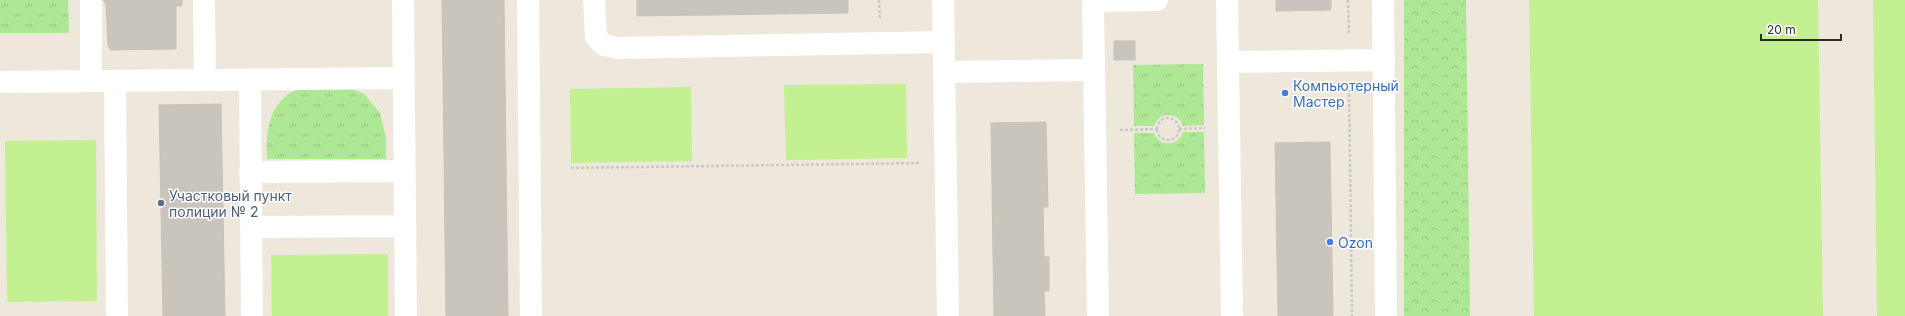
<svg xmlns="http://www.w3.org/2000/svg" width="1905" height="316" font-family="Inter,sans-serif">
<defs>
<pattern id="grass-tufts" width="24" height="20" patternUnits="userSpaceOnUse"><rect width="24" height="20" fill="#aee895"/><path d="M3 7l-1-3M5 7V3M7 7l1-3M15 17l-1-3M17 17v-4M19 17l1-3" fill="none" stroke="#96c781"/></pattern>
<pattern id="forest-crowns" width="20" height="18" patternUnits="userSpaceOnUse"><rect width="20" height="18" fill="#aee895"/><path d="M2 6a3 3 0 1 1 6 0M12 15a3 3 0 1 1 6 0" fill="none" stroke="#96c781"/></pattern>
</defs>
<rect width="100%" height="100%" fill="#eee7dc"/>
<path fill="url(#grass-tufts)" d="M0 0H68L69 33H0Z
M1203 64 1204 125 1183 126C1178 111 1159 111 1154 126H1134L1133 65Z
M308 84H342L364 94 380 113 386 137V159H267C266 136 267 112 286 96 292 91 301 88 308 84Z
M1183 132H1204L1205 193 1135 194 1134 133H1154C1159 147 1178 147 1183 132Z"/>
<path fill="url(#forest-crowns)" d="M1404 0H1466L1470 316H1404Z"/>
<path fill="#c3f090" d="M1529 0H1818L1823 316H1534Z
M1873 0H1905V316H1877Z
M906 84 907 158 786 160 784 85Z
M691 87 692 161 571 163 570 89Z
M96 140 97 301 7 302 5 141Z
M388 254V316H272L271 255Z"/>
<path fill="#c9c4bc" stroke="#c9c3b6" d="M182 0V6H176V49L111 50 108 46 106 4 103 0Z
M442 0H504L508 316H446Z
M637 0H848V13L637 16Z
M1276 0H1331V10L1276 11Z
M1114 41H1135V60H1114Z
M221 104 225 316H163L159 105Z
M1046 122 1048 207H1043L1044 257H1049V291H1044L1045 316H994L991 123Z
M1330 142 1333 316H1278L1275 143Z"/>
<g fill="none" stroke-linecap="round" stroke-linejoin="round">
<path stroke="#c8c8c8" stroke-width="2.5" stroke-dasharray="3 2" stroke-linecap="butt" d="M879 0 880 19
M1348 0 1349 35
M1349 84 1352 316
M1157 129a11 11 0 1 1 22 0a11 11 0 1 1-22 0Z
M1179 129 1205 128
M1120 130 1157 129
M571 168 921 163"/>
<path stroke="#fff" stroke-width="22" d="M91 0V81
M204 0 205 80
M403 0 406 316
M528 0 531 316
M594 0 596 37 604 45 618 48 944 42
M943 0 948 316
M1093 0 1098 316
M1227 0 1232 316
M1383 0 1386 316
M1093 1 1157 0
M1228 62 1384 60
M944 72 1094 70
M250 80 252 316
M115 81 117 316
M0 82 403 78
M250 172 404 171
M251 227 405 226"/>
</g>
<g fill="#3f7fe0" stroke="#fff" stroke-width="1.5">
<circle cx="1285" cy="93" r="4"/>
<circle cx="1330" cy="242" r="4"/>
</g>
<circle fill="#5c6f8a" stroke="#fff" stroke-width="1.5" cx="161" cy="203" r="4"/>
<g text-anchor="middle" dominant-baseline="central" stroke-width="3" stroke-linejoin="round" paint-order="stroke">
<g font-size="14" fill="#366cbe" stroke="#fff" text-anchor="start">
<text x="1293" y="85">Компьютерный<tspan x="1293" dy="16">Мастер</tspan></text>
<text x="1338" y="242">Ozon</text>
</g>
<g font-size="14" fill="#4e5e75" stroke="#fff" text-anchor="start">
<text x="169" y="195">Участковый пункт<tspan x="169" dy="16">полиции № 2</tspan></text>
</g>
</g>
<path d="M1761 34v6h80v-6" fill="none" stroke="#2b2b2b" stroke-width="2"/>
<text x="1767" y="34" font-size="12" fill="#2b2b2b" stroke="#ffffff" stroke-width="3" paint-order="stroke">20 m</text>
</svg>
